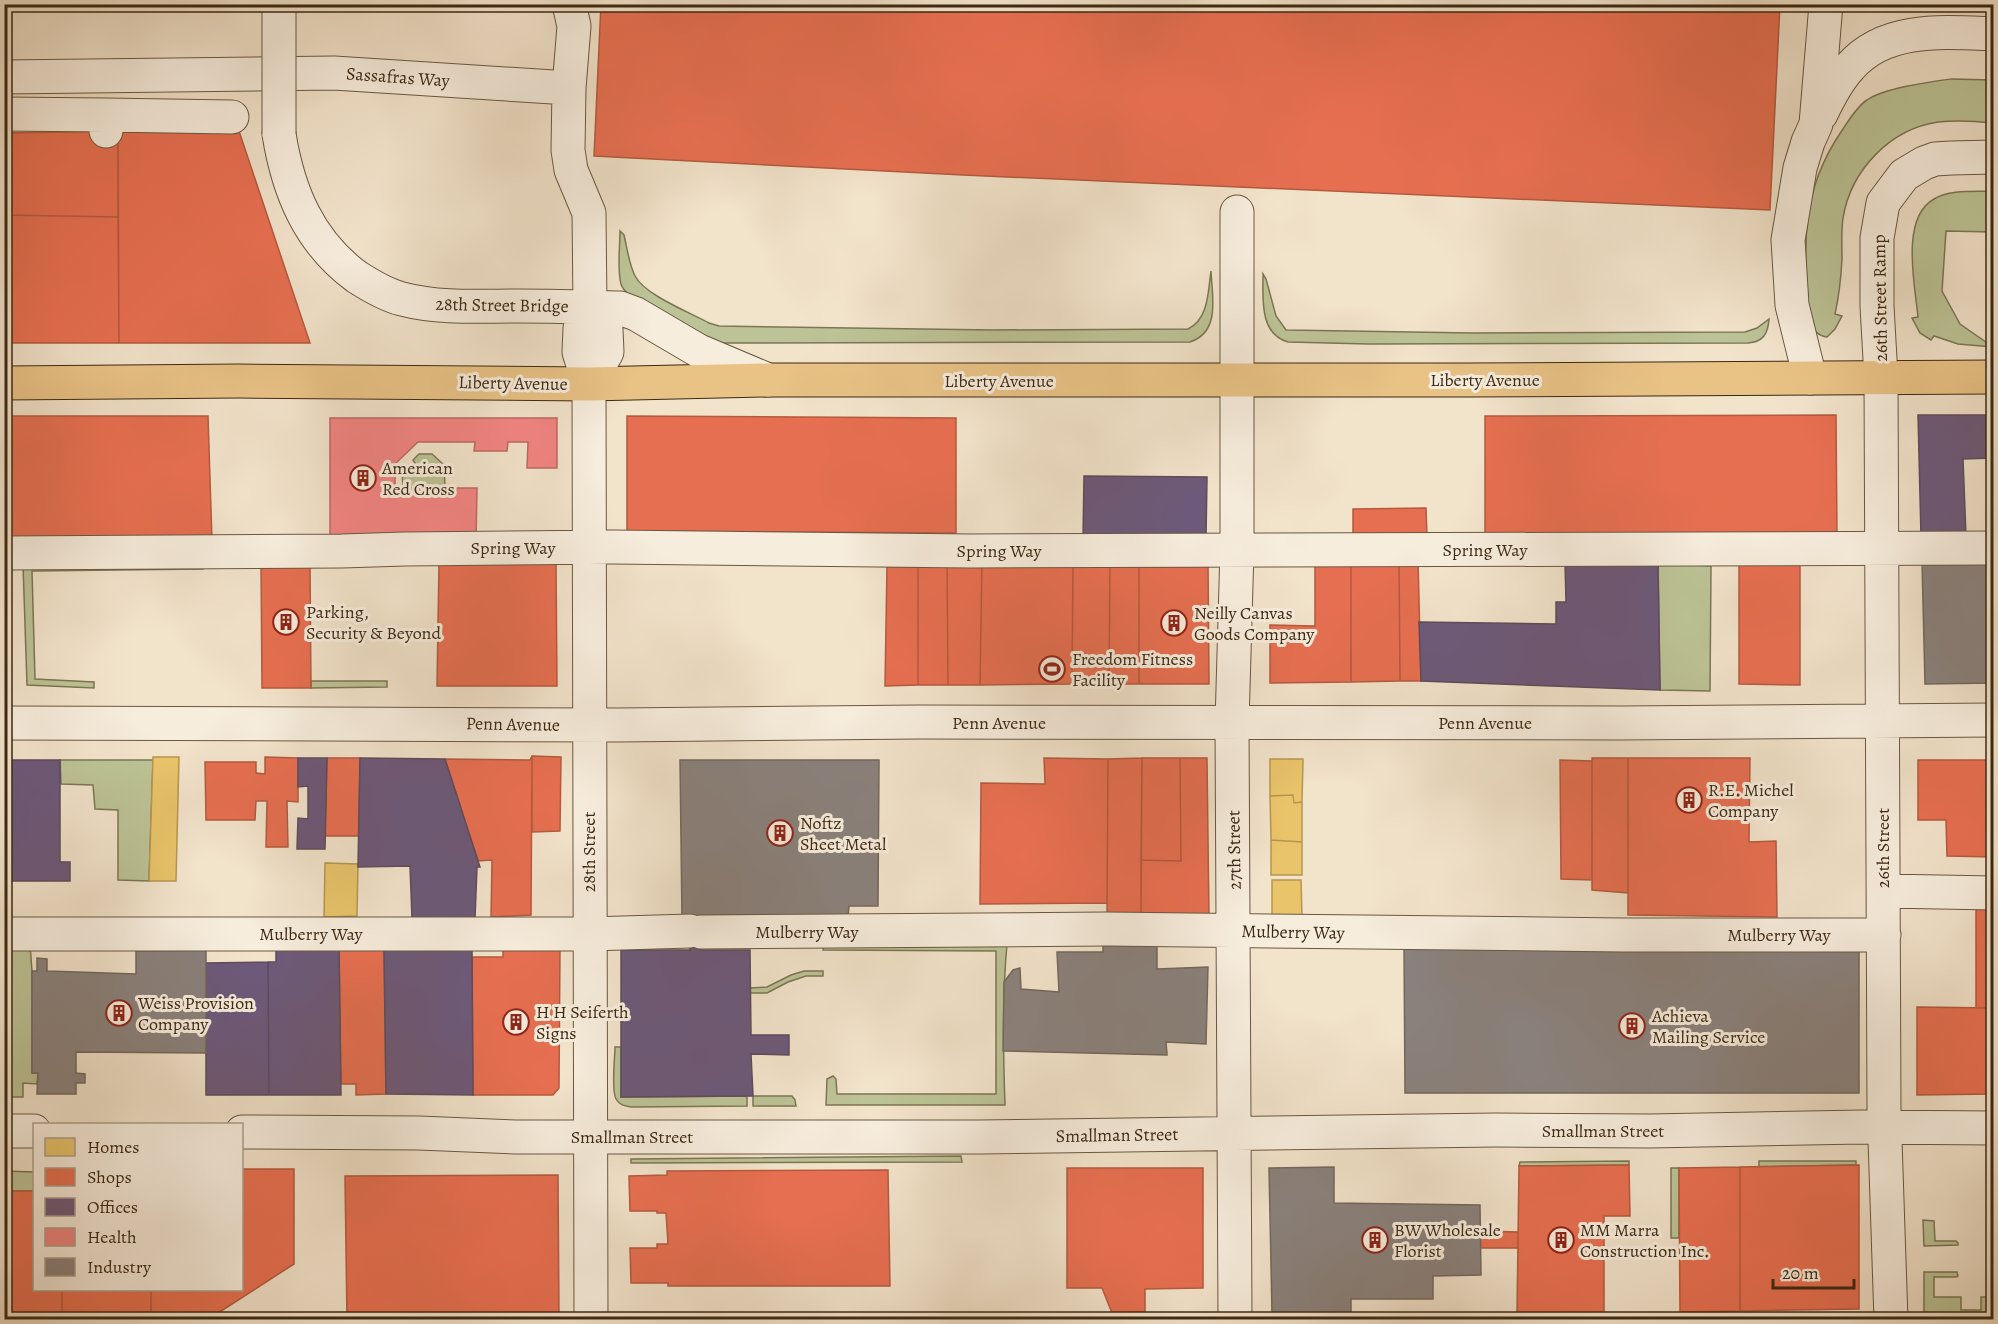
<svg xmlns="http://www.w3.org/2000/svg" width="1998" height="1324" font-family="Alegreya,serif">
<rect width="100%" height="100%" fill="#f2e3cb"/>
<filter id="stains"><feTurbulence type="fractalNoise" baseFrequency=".00333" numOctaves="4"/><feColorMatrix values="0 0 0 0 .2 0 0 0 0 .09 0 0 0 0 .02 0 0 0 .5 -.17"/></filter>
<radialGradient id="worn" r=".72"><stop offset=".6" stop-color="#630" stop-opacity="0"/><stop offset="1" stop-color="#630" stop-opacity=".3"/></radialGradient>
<path fill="#bcc396" stroke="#7c7654" stroke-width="1.5" d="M1951 79 1993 80V123C1975 121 1956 120 1938 122 1890 129 1851 170 1843 218 1841 231 1842 245 1842 259 1841 278 1839 296 1835 314L1842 316 1835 329 1827 337C1818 336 1813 330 1810 322 1804 250 1798 195 1841 132 1848 122 1856 107 1867 100 1884 88 1929 82 1951 79Z
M1993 191V232L1946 231 1942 291 1960 324 1993 347 1958 344 1934 336 1931 340 1920 333 1912 318 1918 317C1915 285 1900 218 1934 199 1950 189 1976 192 1993 191Z
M620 231 624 235C627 248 629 264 635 276 645 295 689 312 709 323L719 326 993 330 1188 329C1209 319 1208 291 1211 271 1212 296 1221 332 1190 342L721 343C702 334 626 304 621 284 617 270 620 246 620 231Z
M1263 274 1266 279 1276 316 1286 330 1473 333 1745 332 1757 328 1769 319C1768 334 1763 342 1748 343L1369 344 1288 342C1259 334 1263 298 1263 274Z
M419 454H432L444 465 445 488H403L402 471 405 467 409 470 415 463 413 460Z
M1658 562 1711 566 1710 691 1660 690Z
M202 563 203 569 32 571 35 679 94 682V688L27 685 23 564Z
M311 681H387V687L311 688Z
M60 760H153L149 881 118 880V810L95 809 93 785 61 784Z
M1007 944C1002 998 1003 1051 1005 1105H826L827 1079 833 1076 836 1079 837 1094H996V951L823 950 824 945Z
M5 945H30L32 971V1073H38L37 1084 23 1083V1097H5Z
M804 971H823V976H806L788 982 767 993H750V988L767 987 791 975Z
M615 1047H621V1097L747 1096V1106L632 1107C626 1106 620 1106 616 1099 611 1090 615 1058 615 1047Z
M753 1096H792L795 1100 796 1106H753Z
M961 1156 962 1162 631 1163V1159Z
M1629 1161V1165L1519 1166 1520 1162Z
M1759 1161H1856V1165L1759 1167Z
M1671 1168H1679V1238H1671Z
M4 1171 34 1172V1191H5Z
M1923 1220 1934 1221 1935 1241H1956L1958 1243V1245L1924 1246Z
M1924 1272H1957L1958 1276 1956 1277H1934V1297H1961V1310H1981V1297H1988V1314H1924Z"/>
<path fill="#e9c46a" stroke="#b59650" stroke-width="1.5" d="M153 757H179L176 881H149Z
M1270 759H1303L1302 802 1294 803 1293 795 1270 796Z
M1293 795 1294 803 1302 802V842L1271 840 1270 796Z
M1271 840 1302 842V875H1271Z
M325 863 358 864 357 916 324 917Z
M1272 880H1301L1302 916H1272Z"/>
<path fill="#e76f51" stroke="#b45a3e" stroke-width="1.5" d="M601 4H1780L1770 210 963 175 594 156Z
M118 131H239L310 343H119Z
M118 131V217L4 215V133Z
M4 215 118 217 119 343H4Z
M1836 415 1837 536 1485 537V416Z
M4 416H208L212 541 4 539Z
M627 416 956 418V533L627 531Z
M1426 508 1427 537H1353V509Z
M1418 560 1421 681H1400L1399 561Z
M1110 561 1139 562V684H1109Z
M1110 561 1109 684H1072L1073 562Z
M1208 561 1209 684H1139V562Z
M1315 561 1351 562V682L1270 683V625L1315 626Z
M1399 561 1400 681 1351 682V562Z
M1800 561V685L1739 684V562Z
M556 562 557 686H437L439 564Z
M947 562H982L980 685H948Z
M947 562 948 685H918V563Z
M982 562H1073L1072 684 980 685Z
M261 563H310L311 688H262Z
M918 563V685L885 686 887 564Z
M532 756 561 757 560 831 532 832Z
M532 756 531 915 491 917 492 860 478 861 445 759 530 760Z
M265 757 298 758V802L287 801 288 847H266L267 801H256L255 820H206L205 762H256V773L265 774Z
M327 758H360L359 836H325Z
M1044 758 1108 759 1107 903 980 904 981 783 1045 784Z
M1142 758 1141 916H1107L1108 759Z
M1142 758H1180L1181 861 1141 860Z
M1180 758H1207L1209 917 1141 916V860L1181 861Z
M1592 758H1628V893L1592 890Z
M1628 758H1750L1749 842 1776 841 1777 917 1628 915Z
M1560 760 1592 761V880L1561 879Z
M1918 760H1994V857L1947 856 1946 820H1918Z
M1976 906H1994V1008H1976Z
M339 949H384L386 1094 356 1095V1084H341Z
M503 949H560L559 1088 553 1095H473L472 957H503Z
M1917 1007 1994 1008V1094L1917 1095Z
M1629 1165 1630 1216H1604V1313L1517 1314 1519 1166Z
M1859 1165V1309L1740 1311V1167Z
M1740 1167V1311L1680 1312 1679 1168Z
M1067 1168H1203V1288L1145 1289V1312L1112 1313 1102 1288H1067Z
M242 1169H294V1264L215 1315H151V1290H242Z
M888 1170 890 1286H668V1283H631L630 1248H657V1244H668L666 1213H657V1211H630L629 1176 667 1175V1171Z
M558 1175 559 1320H347L345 1176Z
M4 1191H34V1290H62V1316H12V1279H4Z
M1480 1231 1518 1232V1248H1480Z
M62 1290H151V1315L62 1316Z"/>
<path fill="#6d597a" stroke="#5e4b5b" stroke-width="1.5" d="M1918 415H1994V458L1963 459 1966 536H1921Z
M1084 476 1207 477 1206 538H1083Z
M1658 561 1660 690 1421 681 1419 622 1556 624V602H1566L1565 562Z
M298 758H327L325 849H297L298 818 308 819V786L298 787Z
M360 758 445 759 480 867H477L475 918H412L410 866 358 867Z
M4 760H60V862H70V881H4Z
M690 920H701V950H750L751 1035H789V1055L751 1054 753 1096 621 1097V950H690Z
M339 947 341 1095H269L268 962H276V948Z
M384 949H472L473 1095 386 1094Z
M268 962 269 1095H206V963Z"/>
<path fill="#f28482" stroke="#bb6961" stroke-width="1.5" d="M330 418H557V468H527L528 442H508L507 451H474L475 442H418L395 464V488H477L476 541H330Z"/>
<path fill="#8a817c" stroke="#73675c" stroke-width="1.5" d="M1994 560V683L1925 684 1922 561Z
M680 760H879L878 906H849L848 917 682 920Z
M1157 943V969L1208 967 1206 1044 1166 1042 1167 1055 1003 1051 1004 982 1013 970 1020 968 1021 989 1059 992 1057 952H1103V944Z
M1859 944V1093H1405L1404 947Z
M206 950V1053L76 1052V1073L85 1074V1083H76V1094H37L38 1073H32V971H37V958L47 959V971L136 974V951Z
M1334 1167V1203L1480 1205 1481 1275 1433 1276V1299H1351V1314L1272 1313 1269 1168Z"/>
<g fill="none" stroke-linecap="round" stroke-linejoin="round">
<g stroke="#6a5841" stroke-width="35">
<path id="minor" d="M569 4 574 26 569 88
M4 77 334 73 569 88 568 150 571 170 589 213 590 307 580 328 579 352 589 384 591 1320
M4 114 106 115V131
M1821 114C1829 97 1837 81 1850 67 1885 26 1945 32 1994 34
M106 115 232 117
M279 134C288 191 309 242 357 277 371 286 386 295 402 299 440 309 480 306 519 306 553 306 586 307 620 308L636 314 699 351 768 380
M1810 378 1792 305 1788 240 1800 168 1808 142 1816 124 1826 4
M589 384 607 352 606 329 590 307
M4 553 342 551 405 549 612 547 971 551 1994 548
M4 723 618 725 919 722 1621 723 1994 720
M1884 891 1994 893
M701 932 1107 929 1623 935H1884
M4 934H589L690 931
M4 1131H34
M242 1132 419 1133 516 1137H980L1496 1130 1650 1131 1862 1127 1994 1128
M1235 1320 1232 723 1237 550V212
M1891 1320 1884 1110 1881 377 1877 306V238L1883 203 1904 175 1924 163 1935 159 1951 158 1994 157"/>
</g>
<g stroke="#3c2913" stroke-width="35">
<path id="major" d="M4 383 239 381 589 384 768 380H1466L1994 377"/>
</g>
<use href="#minor" stroke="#f7eddd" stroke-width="33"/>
<use href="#major" stroke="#e9c286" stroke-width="33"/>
<g stroke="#6a5841" stroke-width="35" stroke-linecap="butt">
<path id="minor-bridge" d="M279 4V134"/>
</g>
<use href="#minor-bridge" stroke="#f7eddd" stroke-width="33"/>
</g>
<defs>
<g id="building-ring" transform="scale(1.35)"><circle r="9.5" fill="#f7eddd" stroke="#8f2418" stroke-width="1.5"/><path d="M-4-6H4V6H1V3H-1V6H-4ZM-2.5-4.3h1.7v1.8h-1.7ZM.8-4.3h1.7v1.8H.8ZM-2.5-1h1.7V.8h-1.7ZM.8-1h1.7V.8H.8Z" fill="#8f2418"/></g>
<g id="stadium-ring" transform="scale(1.35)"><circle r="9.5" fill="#f7eddd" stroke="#8f2418" stroke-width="1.5"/><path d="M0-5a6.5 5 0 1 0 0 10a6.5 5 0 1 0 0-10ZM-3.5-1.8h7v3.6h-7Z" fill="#8f2418"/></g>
</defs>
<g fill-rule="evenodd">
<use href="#building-ring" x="363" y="478"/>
<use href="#building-ring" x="286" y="622"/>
<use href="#building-ring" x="1174" y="623"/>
<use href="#stadium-ring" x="1052" y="669"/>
<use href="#building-ring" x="1689" y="800"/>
<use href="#building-ring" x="780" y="833"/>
<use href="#building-ring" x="119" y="1013"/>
<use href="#building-ring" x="516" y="1022"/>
<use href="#building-ring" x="1632" y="1026"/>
<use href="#building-ring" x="1375" y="1240"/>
<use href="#building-ring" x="1561" y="1240"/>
</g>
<g text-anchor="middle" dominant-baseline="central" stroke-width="6" stroke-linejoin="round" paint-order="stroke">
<g font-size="18" fill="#3c2913" stroke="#f7eddd">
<text transform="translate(398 77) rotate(4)">Sassafras Way</text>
<text transform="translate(1880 298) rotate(-91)">26th Street Ramp</text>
<text transform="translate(502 305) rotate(1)">28th Street Bridge</text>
<text x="1485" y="380">Liberty Avenue</text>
<text x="999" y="381">Liberty Avenue</text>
<text transform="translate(513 383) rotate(1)">Liberty Avenue</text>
<text x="513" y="548">Spring Way</text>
<text x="1485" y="550">Spring Way</text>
<text x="999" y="551">Spring Way</text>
<text x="999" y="723">Penn Avenue</text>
<text x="1485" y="723">Penn Avenue</text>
<text transform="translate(513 724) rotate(1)">Penn Avenue</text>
<text transform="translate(1883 848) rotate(-90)">26th Street</text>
<text transform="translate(1234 850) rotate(-91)">27th Street</text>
<text transform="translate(589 852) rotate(-90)">28th Street</text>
<text x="807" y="932">Mulberry Way</text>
<text transform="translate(1293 932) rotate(1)">Mulberry Way</text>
<text x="311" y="934">Mulberry Way</text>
<text x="1779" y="935">Mulberry Way</text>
<text x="1603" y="1131">Smallman Street</text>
<text transform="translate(1117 1135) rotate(-1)">Smallman Street</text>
<text x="632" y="1137">Smallman Street</text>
</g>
<g font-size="18" fill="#3c2913" stroke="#f7eddd" text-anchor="start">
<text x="382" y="468">American<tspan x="382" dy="21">Red Cross</tspan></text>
<text x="306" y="612">Parking,<tspan x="306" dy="21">Security &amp; Beyond</tspan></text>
<text x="1194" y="613">Neilly Canvas<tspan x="1194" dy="21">Goods Company</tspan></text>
<text x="1072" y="659">Freedom Fitness<tspan x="1072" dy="21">Facility</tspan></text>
<text x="1708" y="790">R.E. Michel<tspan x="1708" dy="21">Company</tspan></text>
<text x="800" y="823">Noftz<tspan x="800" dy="21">Sheet Metal</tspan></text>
<text x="138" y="1003">Weiss Provision<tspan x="138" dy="21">Company</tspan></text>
<text x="536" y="1012">H H Seiferth<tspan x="536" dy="21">Signs</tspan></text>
<text x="1652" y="1016">Achieva<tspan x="1652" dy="21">Mailing Service</tspan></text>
<text x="1394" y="1230">BW Wholesale<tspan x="1394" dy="21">Florist</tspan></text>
<text x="1580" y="1230">MM Marra<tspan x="1580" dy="21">Construction Inc.</tspan></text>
</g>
</g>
<rect width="1998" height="1324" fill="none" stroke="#f2e3cb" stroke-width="24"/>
<rect x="6" y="6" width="1986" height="1312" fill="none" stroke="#3c2913" stroke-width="3"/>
<rect x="12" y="12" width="1974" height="1300" fill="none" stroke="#3c2913" stroke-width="1.5"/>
<rect x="33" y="1123" width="210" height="168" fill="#f7eddd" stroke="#ac9f8c" stroke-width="1.5"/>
<rect x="45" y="1138" width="30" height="18" fill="#e9c46a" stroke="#ac9f8c" stroke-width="1.5"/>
<text x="87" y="1153" font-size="18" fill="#3c2913">Homes</text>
<rect x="45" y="1168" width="30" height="18" fill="#e76f51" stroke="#ac9f8c" stroke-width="1.5"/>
<text x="87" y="1183" font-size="18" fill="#3c2913">Shops</text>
<rect x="45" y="1198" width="30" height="18" fill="#6d597a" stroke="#ac9f8c" stroke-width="1.5"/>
<text x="87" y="1213" font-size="18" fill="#3c2913">Offices</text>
<rect x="45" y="1228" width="30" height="18" fill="#f28482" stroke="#ac9f8c" stroke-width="1.5"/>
<text x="87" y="1243" font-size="18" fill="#3c2913">Health</text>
<rect x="45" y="1258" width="30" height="18" fill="#8a817c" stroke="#ac9f8c" stroke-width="1.5"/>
<text x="87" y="1273" font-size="18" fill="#3c2913">Industry</text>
<path d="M1773 1279v9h81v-9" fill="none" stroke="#3c2913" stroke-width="3"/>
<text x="1782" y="1279" font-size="18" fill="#3c2913" stroke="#f7eddd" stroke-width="4.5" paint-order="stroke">20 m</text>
<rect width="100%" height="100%" filter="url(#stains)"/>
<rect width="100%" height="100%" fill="url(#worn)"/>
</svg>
